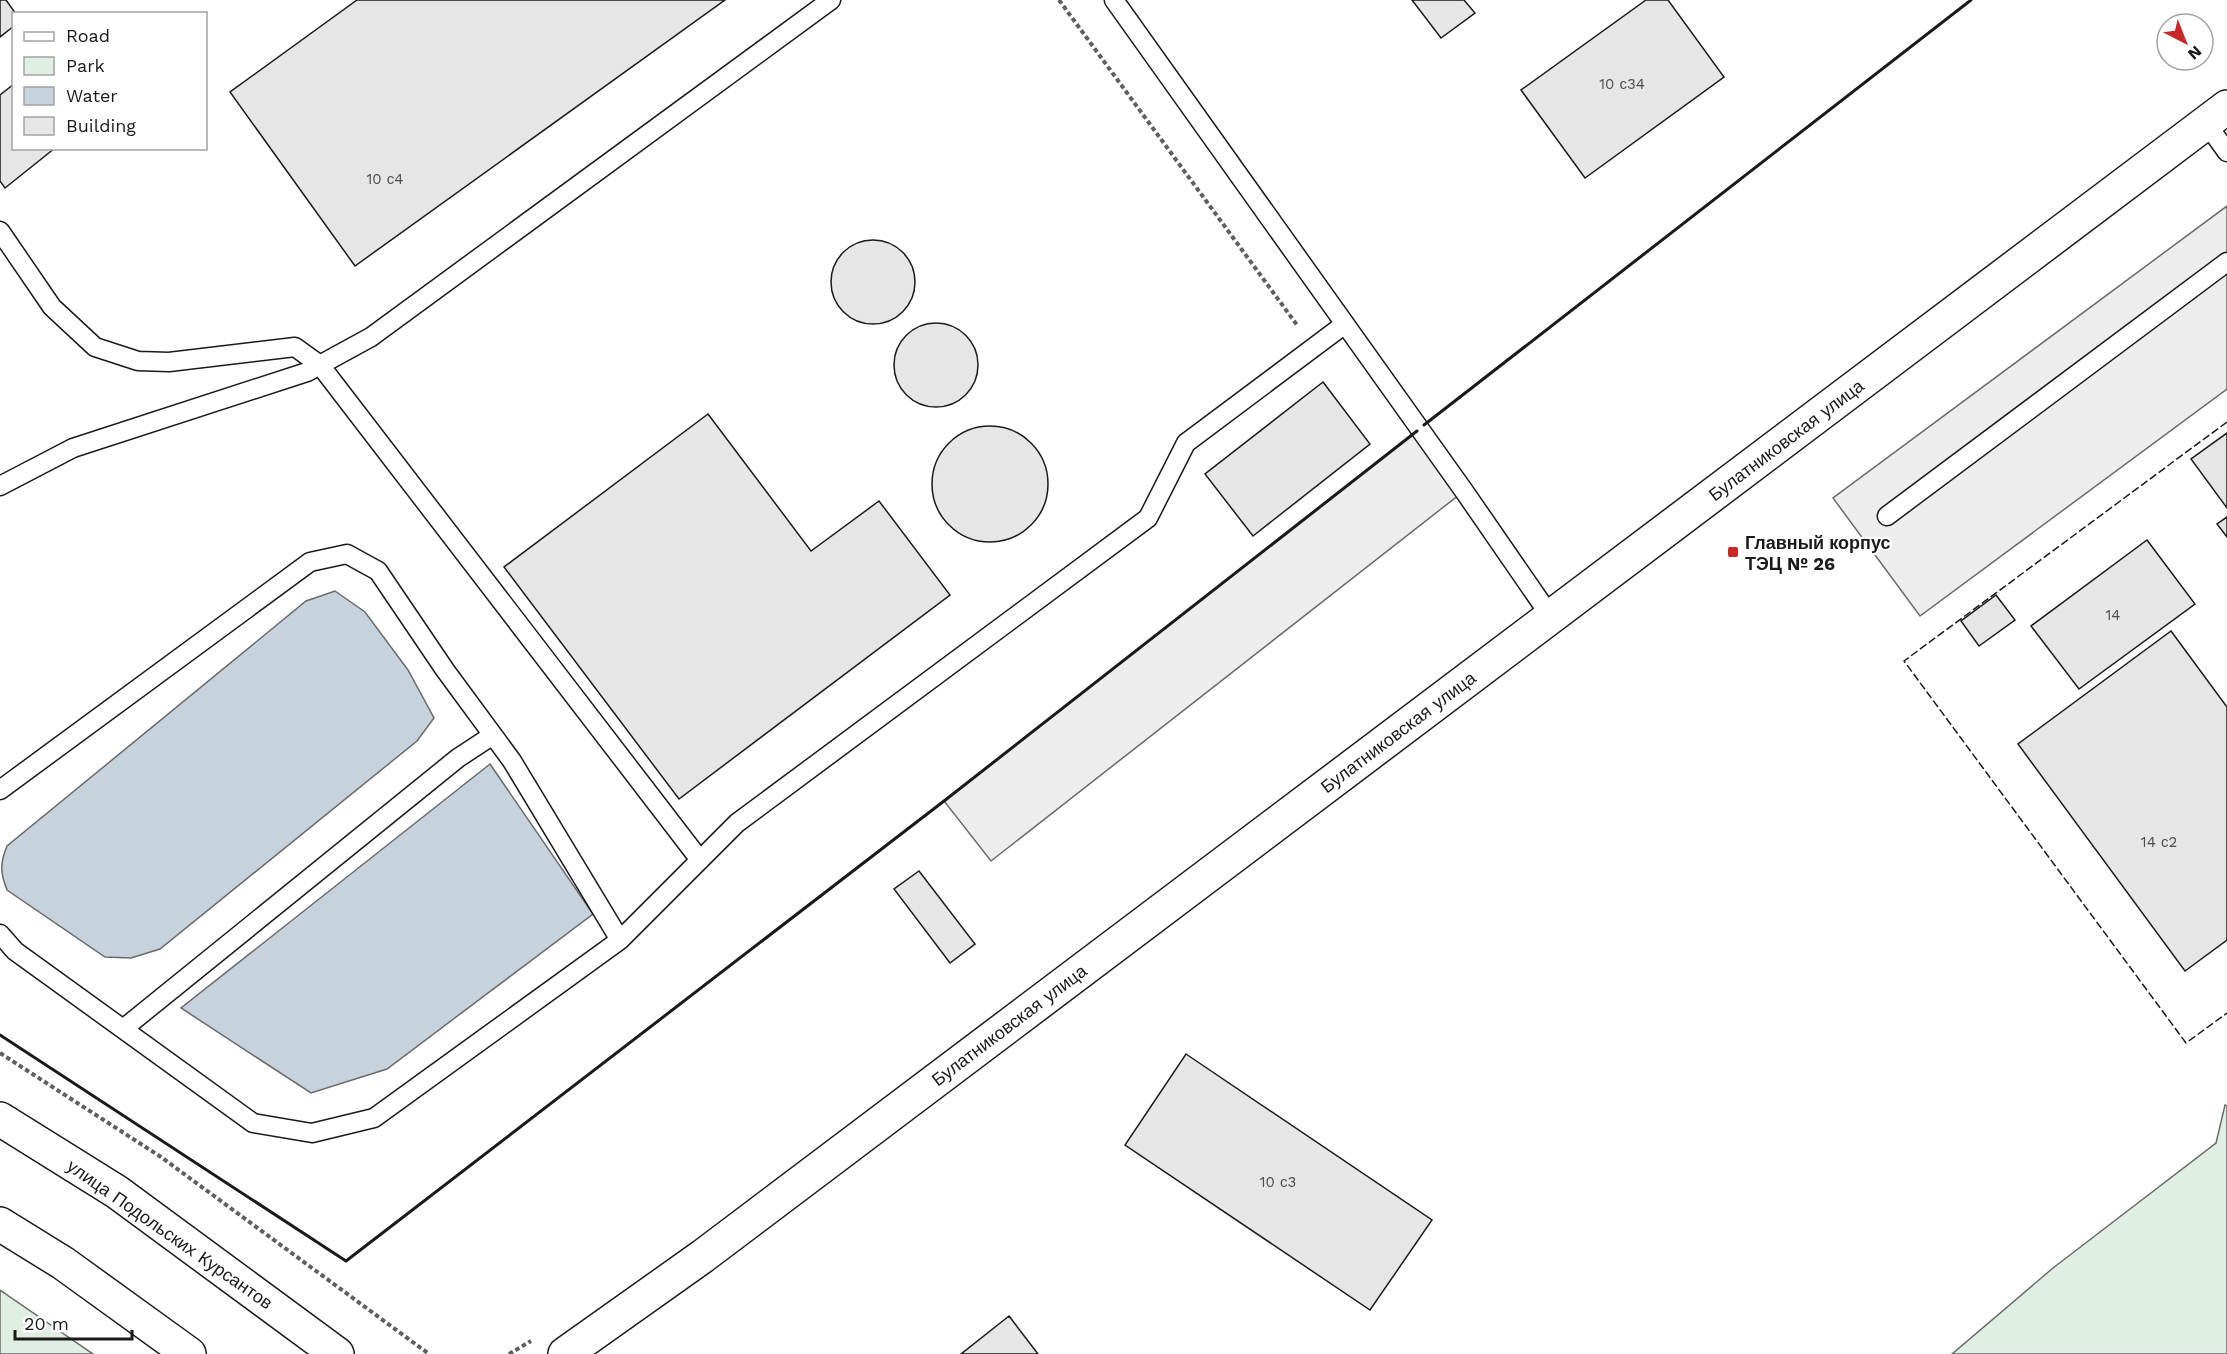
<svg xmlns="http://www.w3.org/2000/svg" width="2227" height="1354" font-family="'Work Sans',sans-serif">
<rect width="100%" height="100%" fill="#fff"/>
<path fill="#e0efe3" stroke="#6a6a6a" stroke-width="1.5" d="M2225 1105 2227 1106V1354H1952L2053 1268 2216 1143Z
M0 1290 93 1354H0Z"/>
<path fill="#ededed" stroke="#6a6a6a" stroke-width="1.5" d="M2227 206V389L1920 616 1833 498Z
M1420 429 1464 491 991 861 944 801Z"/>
<path fill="#c6d2dc" stroke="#6a6a6a" stroke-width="1.5" d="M335 591 365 612 408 670 434 718 417 741 160 949 131 958 105 957 7 890C0 872 0 863 7 846L306 601Z
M490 764 593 914 387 1069 311 1093 181 1008Z"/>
<path fill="#e6e6e6" stroke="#1a1a1a" stroke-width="1.5" d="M0 0H6L16 14H14V26L0 37Z
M357 0H725L355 266 230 92Z
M1412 0H1464L1475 13 1441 38Z
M1646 0H1668L1724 77 1585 178 1521 90Z
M14 84V148H55L5 188 0 181V95Z
M831 282a42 42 0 1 1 84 0a42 42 0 1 1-84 0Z
M894 365a42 42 0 1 1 84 0a42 42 0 1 1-84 0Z
M1323 382 1370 444 1253 536 1205 474Z
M708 414 811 551 879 501 950 595 679 799 504 567Z
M932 484a58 58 0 1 1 116 0a58 58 0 1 1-116 0Z
M2227 433V508L2191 459Z
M2227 517V537L2217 524Z
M2147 540 2195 604 2079 689 2031 626Z
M1996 595 2015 620 1979 646 1961 621Z
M2171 631 2227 707V940L2185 971 2018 744Z
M919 871 975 944 950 963 894 889Z
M1186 1054 1432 1220 1370 1310 1125 1145Z
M1009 1316 1038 1354H961Z"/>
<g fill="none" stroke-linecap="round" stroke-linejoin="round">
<g stroke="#1a1a1a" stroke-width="21">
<path id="lane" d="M1114 0 1464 491 1551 617
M2206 123 2227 152
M0 231 52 307 95 347 138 361 169 362 295 347 320 365 700 860
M0 486 73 448 307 372 371 337 831 0
M1887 516 2227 262
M0 790 310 562 347 554 378 571 445 670 512 761 620 940
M0 934 15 951 253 1123 312 1133 374 1118 620 940 737 823 1148 518 1186 443 1345 324
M123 1029 458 758 493 735"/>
</g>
<g stroke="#1a1a1a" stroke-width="36">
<path id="street" d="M565 1354 703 1256 2227 107"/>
</g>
<g stroke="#1a1a1a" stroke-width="36">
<path id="secondary" d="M0 1119 117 1192 337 1354
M0 1224 63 1263 189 1354"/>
</g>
<path stroke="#5f5f5f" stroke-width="4" stroke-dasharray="4.5 3" stroke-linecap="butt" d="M1059 0 1297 325
M0 1053 161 1157 429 1354
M509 1354 531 1341"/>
<use href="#lane" stroke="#fff" stroke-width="18"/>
<use href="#street" stroke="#fff" stroke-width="33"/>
<use href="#secondary" stroke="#fff" stroke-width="33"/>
<path stroke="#1a1a1a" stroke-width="1.5" stroke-dasharray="8 3" stroke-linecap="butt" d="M2227 422 1904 661 2186 1043 2227 1013"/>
<path stroke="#1a1a1a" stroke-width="3" d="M1424 425 1971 0
M0 1035 346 1261 944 801 1417 431"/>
</g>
<rect fill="#c62828" stroke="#fff" stroke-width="2" x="1727" y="546" width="12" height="12" rx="3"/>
<g text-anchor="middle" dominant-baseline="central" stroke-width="4.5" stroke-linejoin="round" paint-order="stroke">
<g font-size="15" fill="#4d4d4d">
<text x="1622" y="84">10 с34</text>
<text x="385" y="179">10 с4</text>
<text x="2113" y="615">14</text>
<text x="2159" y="842">14 с2</text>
<text x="1278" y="1182">10 с3</text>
</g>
<g font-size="18" fill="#1a1a1a" stroke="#fff">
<text transform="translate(1786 440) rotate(-37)">Булатниковская улица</text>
<text transform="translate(1398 732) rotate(-37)">Булатниковская улица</text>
<text transform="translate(1009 1025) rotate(-37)">Булатниковская улица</text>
<text transform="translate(170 1234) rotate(35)">улица Подольских Курсантов</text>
</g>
<g font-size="18" font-weight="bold" fill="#1a1a1a" stroke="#fff" text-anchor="start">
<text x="1745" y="542">Главный корпус<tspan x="1745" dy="21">ТЭЦ № 26</tspan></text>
</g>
</g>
<rect x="12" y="12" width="195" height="138" fill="#ffffff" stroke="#a3a3a3" stroke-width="1.5"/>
<rect x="24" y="32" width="30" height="9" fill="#ffffff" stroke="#a3a3a3" stroke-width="1.5"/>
<text x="66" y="42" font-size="18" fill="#1a1a1a">Road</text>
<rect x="24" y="57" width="30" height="18" fill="#e0efe3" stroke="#a3a3a3" stroke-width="1.5"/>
<text x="66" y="72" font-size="18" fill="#1a1a1a">Park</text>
<rect x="24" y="87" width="30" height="18" fill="#c6d2dc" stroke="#a3a3a3" stroke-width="1.5"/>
<text x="66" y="102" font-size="18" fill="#1a1a1a">Water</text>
<rect x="24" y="117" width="30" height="18" fill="#e6e6e6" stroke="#a3a3a3" stroke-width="1.5"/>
<text x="66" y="132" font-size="18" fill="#1a1a1a">Building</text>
<g transform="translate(2185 42) rotate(138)"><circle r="28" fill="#ffffff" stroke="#a3a3a3" stroke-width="1.5"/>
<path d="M0-4.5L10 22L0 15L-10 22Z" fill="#c62828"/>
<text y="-9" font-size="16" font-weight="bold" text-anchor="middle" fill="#1a1a1a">N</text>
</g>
<path d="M15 1330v9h117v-9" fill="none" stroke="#1a1a1a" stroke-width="3"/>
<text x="24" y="1330" font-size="18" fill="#1a1a1a" stroke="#ffffff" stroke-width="4.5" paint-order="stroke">20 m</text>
</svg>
